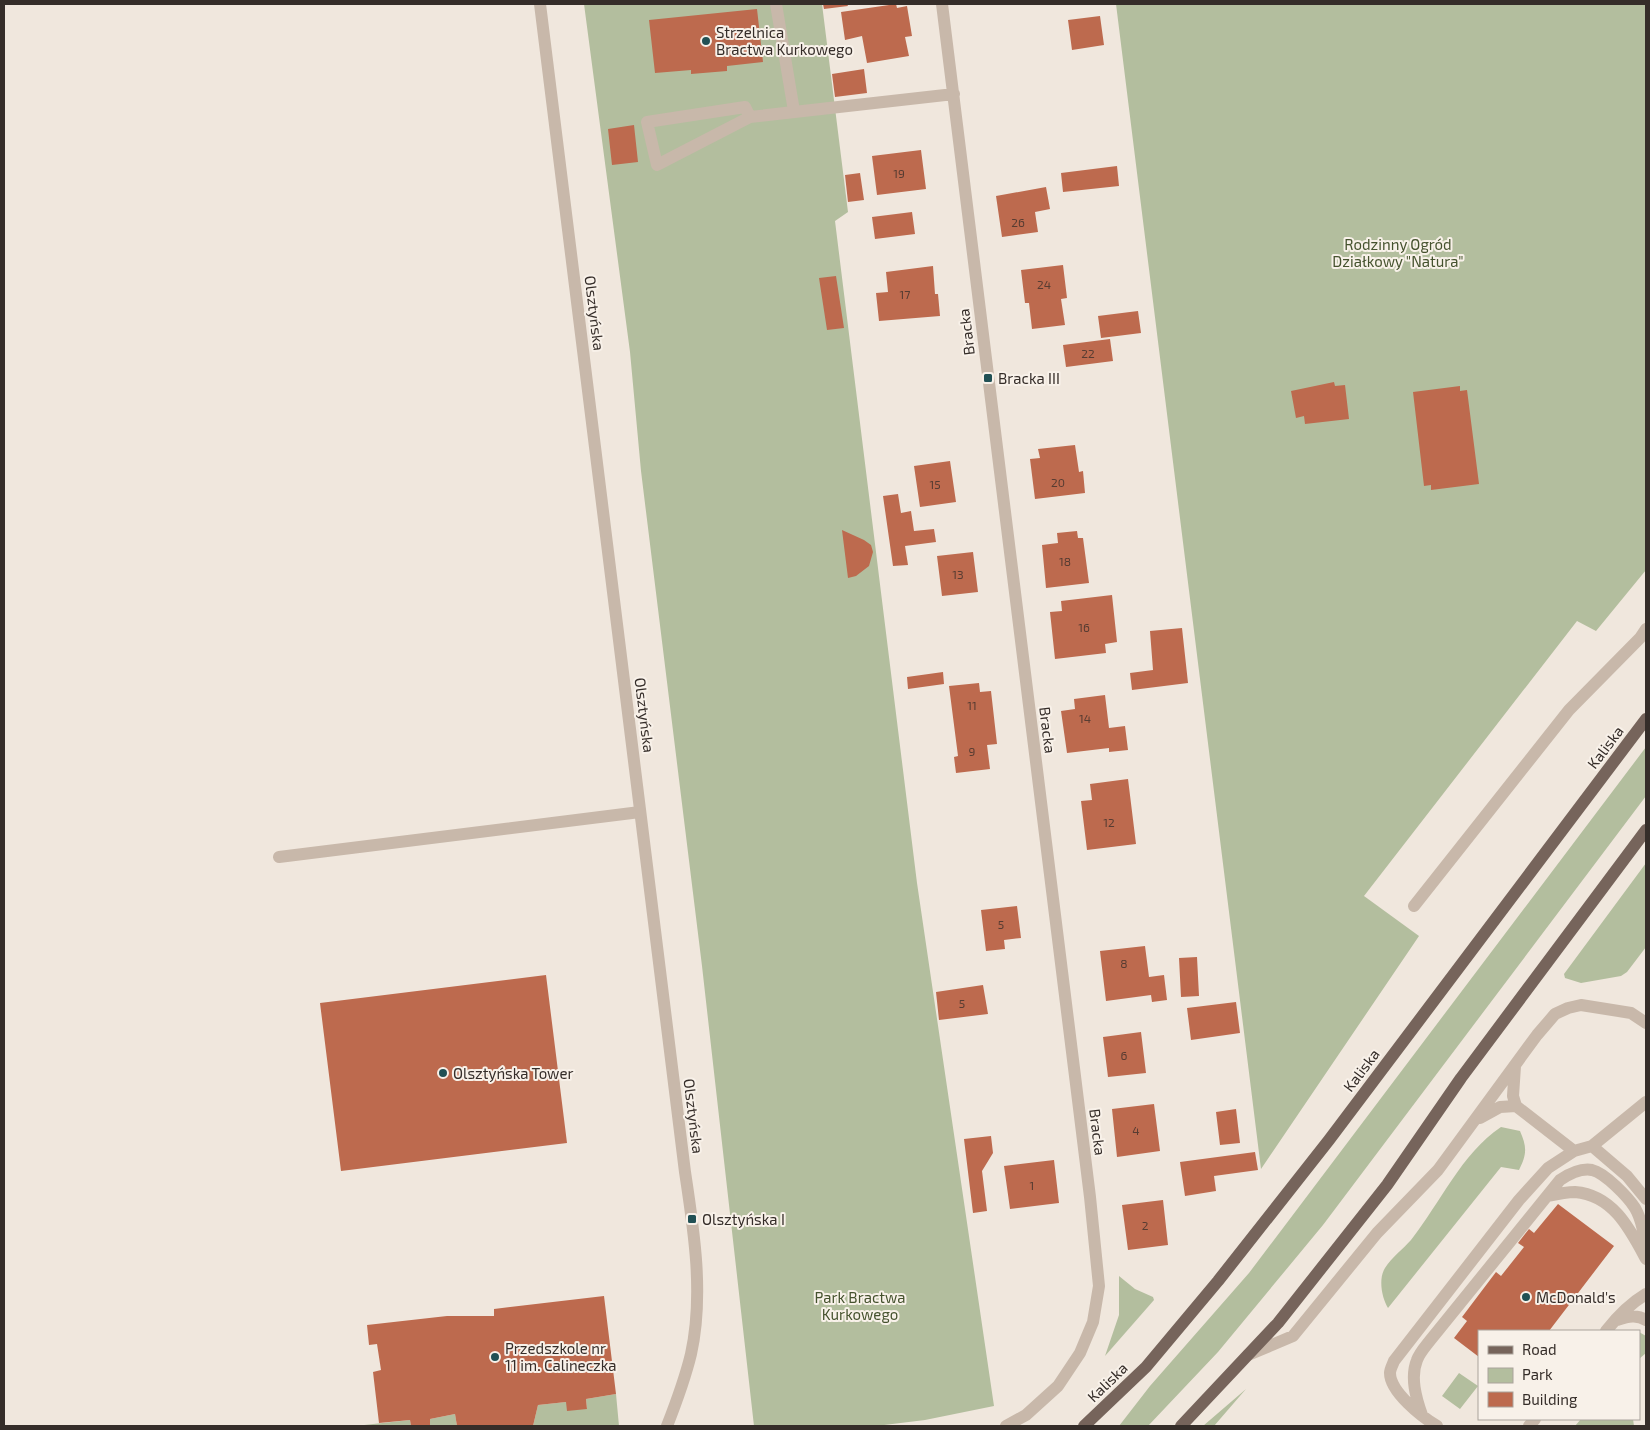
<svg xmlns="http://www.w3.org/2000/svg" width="1650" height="1430" font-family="'Exo 2',sans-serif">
<rect width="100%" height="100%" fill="#f0e7dd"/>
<path fill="#b3be9e" d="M584 4H822L848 212 835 221 917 883 994 1406 925 1420 876 1426H754L702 966 641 471 630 352Z
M1116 4H1646V570L1596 631 1577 621 1364 896 1419 936 1261 1169Z
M1646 747V796L1323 1225 1218 1352 1148 1426H1119L1150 1386 1249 1273Z
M1646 863V947L1627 972 1621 976 1581 983 1565 978 1564 974Z
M1501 1127 1520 1131C1527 1147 1527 1154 1519 1170L1501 1167 1388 1308C1382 1298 1378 1279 1385 1268 1392 1257 1403 1249 1411 1240 1441 1202 1461 1154 1501 1127Z
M1119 1276 1135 1289 1153 1297 1154 1300 1105 1356 1119 1315Z
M1639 1332 1646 1336V1353L1639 1359Z
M1459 1373 1478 1386 1460 1409 1442 1396Z
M1246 1389 1214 1426H1203Z
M616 1394 619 1426H533L538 1405 566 1402 587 1409 586 1399Z
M455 1414 457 1426H430V1419Z
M1581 1419H1633L1634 1426H1575Z
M410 1420 411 1426H355Z"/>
<path fill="#bd6a4e" d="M823 4H847L848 6 824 9Z
M896 4 897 8 907 6 912 36 905 37 909 56 867 63 862 36 845 40 841 12Z
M757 9 763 62 727 66V71L691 74V70L655 73 649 20Z
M1100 16 1104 45 1072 50 1068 20Z
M864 69 867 93 835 97 832 74Z
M634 125 638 162 612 165 608 129Z
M921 150 926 189 877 195 872 156Z
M1117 166 1119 186 1063 192 1061 173Z
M860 173 864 200 848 202 845 175Z
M1046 187 1050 209 1035 212 1038 232 1002 237 996 196Z
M912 212 915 234 875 239 872 217Z
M1063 265 1067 298 1061 299 1065 325 1032 329 1029 303H1025L1021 270Z
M933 266 935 294H938L940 316 879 321 876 293 888 292 886 272Z
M836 276 844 328 827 330 819 278Z
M1138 311 1141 333 1101 338 1098 316Z
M1110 339 1113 361 1066 367 1063 345Z
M1334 382 1335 386 1345 385 1349 419 1305 424 1304 416 1296 418 1291 391Z
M1460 386V391L1467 390 1479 484 1431 490V485L1424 486 1413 392Z
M1075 445 1079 472 1083 471 1085 493 1035 499 1030 459 1040 458 1038 449Z
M950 461 956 502 920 507 914 466Z
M898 494 901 513 911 511 914 531 934 529 936 542 905 546 908 565 893 566 883 496Z
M842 530 864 540 871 545 873 552 869 566 856 576 848 578Z
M1077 531 1078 538H1083L1089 583 1046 588 1042 545 1058 543 1057 533Z
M973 552 978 592 942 596 937 556Z
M1112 595 1117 642 1105 644 1106 653 1055 659 1050 612 1062 611 1061 601Z
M1182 628 1188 683 1132 690 1130 673 1153 670 1150 631Z
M943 672 944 684 908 689 907 677Z
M979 683 980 692 991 691 997 744 987 745 990 769 956 773 954 757 958 756 949 686Z
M1105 695 1109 728 1125 726 1128 750 1109 752V748L1067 753 1061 711 1075 709 1074 699Z
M1128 779 1136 844 1087 850 1081 801 1092 800 1090 784Z
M1017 906 1021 938 1004 940 1005 949 986 951 981 910Z
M1145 946 1149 977 1164 975 1167 1000 1152 1002 1151 995 1106 1001 1100 951Z
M1197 957 1199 996 1181 997 1179 958Z
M546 975 567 1143 341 1171 320 1003Z
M983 985 988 1014 939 1020 936 992Z
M1236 1002 1240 1033 1191 1040 1187 1008Z
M1141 1032 1146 1073 1108 1077 1103 1037Z
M1154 1104 1160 1151 1117 1157 1112 1109Z
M1236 1109 1240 1143 1220 1145 1216 1112Z
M991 1136 993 1153 982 1171 987 1211 973 1213 964 1139Z
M1255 1152 1258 1170 1214 1176 1216 1191 1185 1196 1180 1162Z
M1054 1160 1059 1203 1010 1209 1004 1166Z
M1163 1200 1168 1245 1128 1250 1122 1205Z
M1558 1204 1614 1246 1549 1331H1479V1357L1454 1338 1467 1321 1462 1317 1496 1272 1501 1276 1524 1247 1518 1243 1529 1229 1534 1233Z
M604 1296 616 1394 586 1399 587 1409 567 1411 566 1402 538 1405 533 1426H457L455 1414 430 1419V1426H411L410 1420 379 1423 373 1372 381 1370 377 1344 369 1345 367 1325 447 1316H494V1309Z"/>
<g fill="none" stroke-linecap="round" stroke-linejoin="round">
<path stroke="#c8b8aa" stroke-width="12" d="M540 4 685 1172C694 1231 704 1295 691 1354 685 1379 676 1403 667 1426
M776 4 794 111
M942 4 1090 1197 1099 1286 1093 1322 1080 1353 1058 1386 1026 1415 1006 1426
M750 117 745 107 647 122 657 165 750 117 954 94
M279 857 640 812
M1414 906 1569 710 1640 638 1646 629
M1515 1066 1513 1096 1516 1106
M1480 1118 1500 1107 1516 1106 1574 1151
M1592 1146 1627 1176 1646 1199
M1548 1196C1557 1194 1567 1192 1575 1192 1613 1195 1630 1229 1646 1259
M1617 1320C1627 1317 1636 1314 1646 1320
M1606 1331C1617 1317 1631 1303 1646 1294
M1248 1355 1293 1336 1377 1233 1438 1170 1537 1035 1555 1014 1568 1008 1581 1005 1631 1013 1646 1023
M1422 1415C1416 1398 1410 1377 1417 1360 1419 1354 1424 1348 1428 1343L1560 1180C1569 1174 1581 1168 1592 1170 1605 1173 1628 1197 1635 1208 1642 1220 1644 1235 1646 1249
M1437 1426C1422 1417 1390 1392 1390 1373 1390 1369 1393 1364 1394 1361L1519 1200 1548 1168 1574 1151 1592 1146 1646 1102
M1529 1426 1535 1419"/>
<path stroke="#76645b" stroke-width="12" d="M1084 1426 1146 1367 1218 1281 1329 1140 1646 719
M1181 1426 1278 1323 1387 1185 1461 1078 1646 830"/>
</g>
<g fill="#215054" stroke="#f8f1e9" stroke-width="2">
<circle cx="706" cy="41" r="5"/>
<rect x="983" y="373" width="10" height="10" rx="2.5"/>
<circle cx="443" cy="1073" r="5"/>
<rect x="687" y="1214" width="10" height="10" rx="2.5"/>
<circle cx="1526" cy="1297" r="5"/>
<circle cx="495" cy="1357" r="5"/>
</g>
<g text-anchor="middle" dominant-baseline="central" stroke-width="4" stroke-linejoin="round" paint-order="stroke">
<g font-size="12" fill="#573c32">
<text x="899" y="173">19</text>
<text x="1018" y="222">26</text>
<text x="1044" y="284">24</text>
<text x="905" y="294">17</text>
<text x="1088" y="353">22</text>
<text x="1058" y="482">20</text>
<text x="935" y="484">15</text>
<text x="1065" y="561">18</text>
<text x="958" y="574">13</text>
<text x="1084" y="627">16</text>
<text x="972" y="705">11</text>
<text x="1085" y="718">14</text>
<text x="972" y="751">9</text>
<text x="1109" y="822">12</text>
<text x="1001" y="924">5</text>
<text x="1124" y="963">8</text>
<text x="962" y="1003">5</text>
<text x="1124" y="1055">6</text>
<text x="1136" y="1130">4</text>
<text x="1032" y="1185">1</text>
<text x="1145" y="1225">2</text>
</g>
<g font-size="15" fill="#352d29" stroke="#f8f1e9" text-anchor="start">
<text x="716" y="32">Strzelnica<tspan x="716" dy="17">Bractwa Kurkowego</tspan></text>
<text x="998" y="378">Bracka III</text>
<text x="453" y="1073">Olsztyńska Tower</text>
<text x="702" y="1219">Olsztyńska I</text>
<text x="1536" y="1297">McDonald's</text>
<text x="505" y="1348">Przedszkole nr<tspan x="505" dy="17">11 im. Calineczka</tspan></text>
</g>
<g font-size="15" fill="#45522e" stroke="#f8f1e9">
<text x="1398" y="244">Rodzinny Ogród<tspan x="1398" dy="17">Działkowy "Natura"</tspan></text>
<text x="860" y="1297">Park Bractwa<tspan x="860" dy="17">Kurkowego</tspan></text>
</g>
<g font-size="15" fill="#352d29" stroke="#f8f1e9">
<text transform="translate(595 313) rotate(83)">Olsztyńska</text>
<text transform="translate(966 332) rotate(-97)">Bracka</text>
<text transform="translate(645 715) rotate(83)">Olsztyńska</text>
<text transform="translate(1048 730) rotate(83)">Bracka</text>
<text transform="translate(1605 747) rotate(-53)">Kaliska</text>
<text transform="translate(1361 1070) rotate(-53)">Kaliska</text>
<text transform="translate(694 1116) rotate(83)">Olsztyńska</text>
<text transform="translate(1098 1132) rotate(83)">Bracka</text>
<text transform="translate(1107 1382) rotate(-44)">Kaliska</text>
</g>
</g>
<rect width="1650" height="1430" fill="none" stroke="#352d29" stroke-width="10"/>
<rect x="1478" y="1330" width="162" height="90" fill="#f8f1e9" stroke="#aaa39c"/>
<rect x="1488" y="1346" width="25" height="8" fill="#76645b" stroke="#aaa39c"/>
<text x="1522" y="1355" font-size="15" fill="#352d29">Road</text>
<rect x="1488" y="1368" width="25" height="15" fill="#b3be9e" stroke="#aaa39c"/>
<text x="1522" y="1380" font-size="15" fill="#352d29">Park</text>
<rect x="1488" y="1392" width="25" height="15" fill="#bd6a4e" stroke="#aaa39c"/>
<text x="1522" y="1405" font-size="15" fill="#352d29">Building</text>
</svg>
